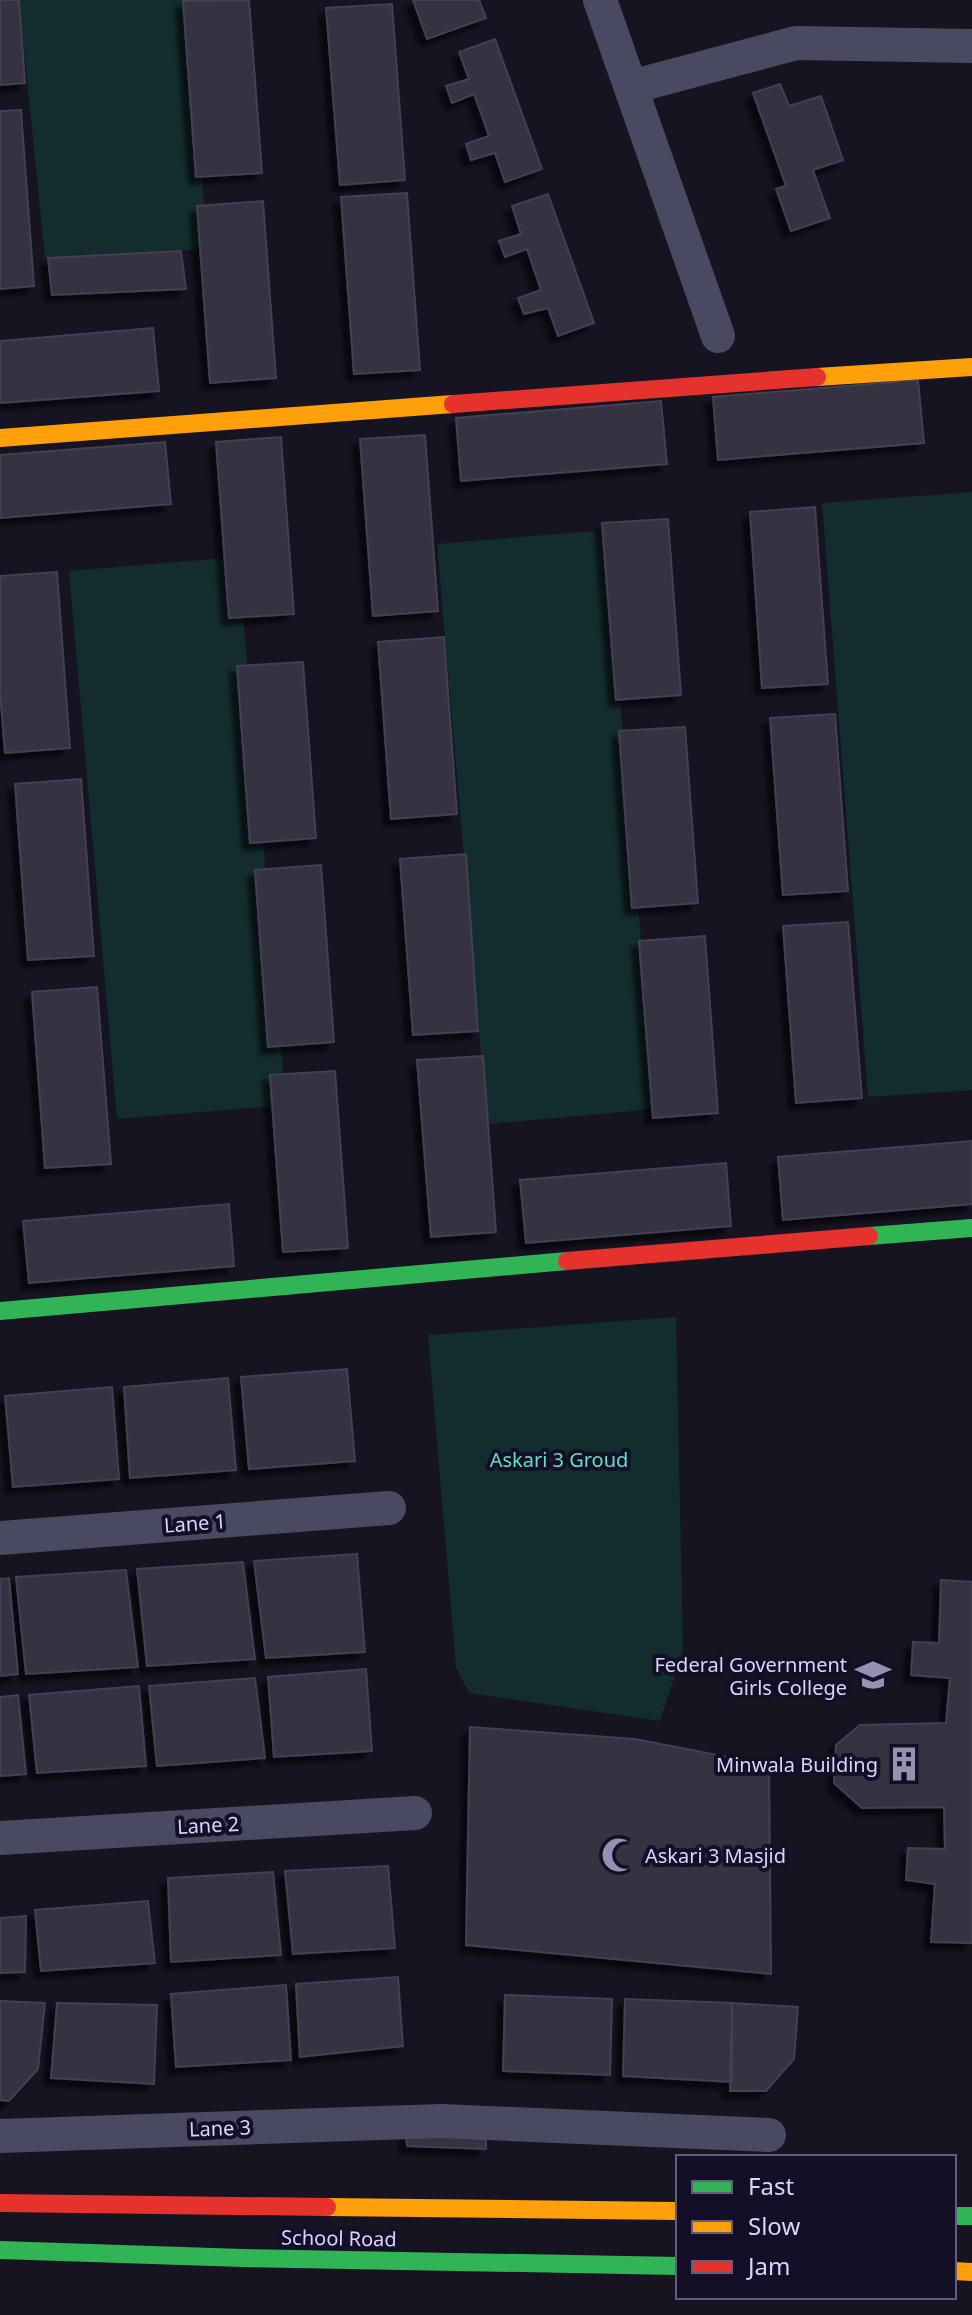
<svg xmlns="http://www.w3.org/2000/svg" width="972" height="2315" font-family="'Noto Sans',sans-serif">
<defs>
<filter id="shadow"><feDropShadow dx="-7" dy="7" stdDeviation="2" flood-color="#0009"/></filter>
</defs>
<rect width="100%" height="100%" fill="#161421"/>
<path fill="#132c2d" d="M19 0H183L209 249 45 258Z
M972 492V1090L868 1097 822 503Z
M605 530 656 1109 487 1124 437 544Z
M238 557 286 1105 117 1119 69 571Z
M676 1317 683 1651 660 1721 469 1693 456 1667 428 1335Z"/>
<path fill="#343243" stroke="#433f54" stroke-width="2" filter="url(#shadow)" d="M0 0H19L25 83 0 85Z
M249 0 262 173 196 177 183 1Z
M413 0H479L486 18 427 39Z
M392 4 405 180 340 185 326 8Z
M495 39 542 169 505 182 495 153 471 160 466 144 489 136 474 94 452 103 446 86 469 79 459 52Z
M780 84 789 106 821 96 843 160 813 170 830 218 791 231 776 189 786 186 753 93Z
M21 110 34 286 0 289V111Z
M407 193 420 370 354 374 341 197Z
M548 194 594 323 558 336 548 308 524 314 518 298 541 290 527 249 505 257 499 241 521 234 512 206Z
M263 201 276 378 210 383 197 206Z
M181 251 186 289 52 295 48 258Z
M153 328 159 391 0 403V341Z
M918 380 924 443 718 460 713 397Z
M661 401 667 464 461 481 456 418Z
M425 435 438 611 373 616 360 439Z
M281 437 294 614 229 618 216 442Z
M165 442 171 504 0 518V455Z
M815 507 828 684 762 688 750 512Z
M668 519 681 695 616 700 602 523Z
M57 572 70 748 5 753 0 691V576Z
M444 637 457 814 391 819 378 642Z
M303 662 316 838 250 843 237 666Z
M835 714 848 891 783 895 770 718Z
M685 727 698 903 632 908 619 731Z
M81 779 94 956 28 960 15 784Z
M466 854 478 1031 413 1035 400 859Z
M321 865 334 1042 268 1047 255 870Z
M848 922 862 1098 796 1103 783 926Z
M705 936 718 1113 653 1118 639 941Z
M97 987 111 1164 45 1168 32 992Z
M483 1056 496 1232 431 1237 417 1060Z
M335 1071 348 1248 283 1252 270 1075Z
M972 1141V1204L783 1220 778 1157Z
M726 1163 731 1226 526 1243 520 1180Z
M229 1204 234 1266 29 1283 23 1221Z
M347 1369 355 1461 249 1469 241 1377Z
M228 1378 236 1470 130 1478 124 1387Z
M112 1387 119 1479 13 1487 5 1396Z
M357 1554 365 1652 266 1658 254 1561Z
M243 1562 255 1659 147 1666 137 1569Z
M126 1570 138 1667 26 1674 16 1577Z
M9 1578 18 1674 0 1676V1579Z
M941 1580 972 1582V1943L931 1942 935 1884 906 1880 908 1848 945 1849 944 1807 862 1808 834 1783 836 1745 860 1725 946 1723 950 1678 911 1675 913 1642 939 1643Z
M366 1669 372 1751 274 1757 268 1677Z
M255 1678 265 1758 157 1766 149 1686Z
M139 1686 146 1766 37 1773 29 1695Z
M18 1695 26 1774 0 1776V1697Z
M470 1727 635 1739 769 1765 771 1974 466 1945Z
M388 1866 395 1948 293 1954 285 1871Z
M273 1872 281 1955 171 1962 168 1878Z
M148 1901 155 1963 41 1971 35 1910Z
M26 1916 25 1972 0 1973V1918Z
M398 1977 403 2046 300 2057 296 1984Z
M286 1985 291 2060 176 2067 171 1994Z
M505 1995 612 1999 610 2075 503 2071Z
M625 1999 732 2003V2082L623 2076Z
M0 2001 45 2003 38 2069 9 2101 0 2100Z
M57 2003 157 2005 154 2084 51 2078Z
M732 2003 798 2007 794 2059 766 2091H730Z
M406 2133 486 2134V2149L407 2146Z"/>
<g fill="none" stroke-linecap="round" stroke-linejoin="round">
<path stroke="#4a4962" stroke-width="34" d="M600 0 718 336
M631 87 796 43 972 46
M0 1538 389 1508
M0 1838 415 1813
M0 2136 441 2121 769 2135"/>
<path stroke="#30b455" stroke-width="18" d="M869 1236 972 1228
M0 1311 567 1261
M954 2216H972
M0 2250 243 2258 678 2266"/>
<path stroke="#ff9f0a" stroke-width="18" d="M817 377 972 367
M0 438 453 404
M327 2207 678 2211
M954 2271 972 2272"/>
<path stroke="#e5322d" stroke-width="18" d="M453 404 817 377
M567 1261 869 1236
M0 2203 327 2207"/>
</g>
<defs>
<g id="school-bare" transform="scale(2.76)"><path d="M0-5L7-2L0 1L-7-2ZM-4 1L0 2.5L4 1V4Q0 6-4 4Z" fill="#9591b1" stroke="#130f26" stroke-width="2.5" paint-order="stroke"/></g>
<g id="building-bare" transform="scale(2.76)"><path d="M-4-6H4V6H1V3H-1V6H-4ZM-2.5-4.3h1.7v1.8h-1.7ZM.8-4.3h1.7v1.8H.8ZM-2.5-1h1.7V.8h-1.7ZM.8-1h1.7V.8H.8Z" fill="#9591b1" stroke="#130f26" stroke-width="2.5" paint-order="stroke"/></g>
<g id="mosque-bare" transform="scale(2.76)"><path d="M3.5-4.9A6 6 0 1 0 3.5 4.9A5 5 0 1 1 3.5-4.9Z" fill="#9591b1" stroke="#130f26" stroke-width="2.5" paint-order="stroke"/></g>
</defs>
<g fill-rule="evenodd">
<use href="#school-bare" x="873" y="1675"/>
<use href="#building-bare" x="904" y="1764"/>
<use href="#mosque-bare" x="619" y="1855"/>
</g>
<g text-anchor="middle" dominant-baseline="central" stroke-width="8" stroke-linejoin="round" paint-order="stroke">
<g font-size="20" fill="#5fe0c0" stroke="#130f26">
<text x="559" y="1459">Askari 3 Groud</text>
</g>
<g font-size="20" fill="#d9d4ff" stroke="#130f26">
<text transform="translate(195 1523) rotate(-4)">Lane 1</text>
<text transform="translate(208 1825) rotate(-3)">Lane 2</text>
<text transform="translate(220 2128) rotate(-2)">Lane 3</text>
<text transform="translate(339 2238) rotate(1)">School Road</text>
</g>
<g font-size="20" fill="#d9d4ff" stroke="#130f26" text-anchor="end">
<text x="847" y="1664">Federal Government<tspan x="847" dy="23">Girls College</tspan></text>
<text x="878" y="1764">Minwala Building</text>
<text x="645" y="1855" text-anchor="start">Askari 3 Masjid</text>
</g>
</g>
<rect x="676" y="2155" width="280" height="144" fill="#130f26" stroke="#625e7d" stroke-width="2"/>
<rect x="692" y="2181" width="40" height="12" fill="#30b455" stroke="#625e7d" stroke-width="2"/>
<text x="748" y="2195" font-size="24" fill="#d9d4ff">Fast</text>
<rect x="692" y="2221" width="40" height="12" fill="#ff9f0a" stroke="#625e7d" stroke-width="2"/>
<text x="748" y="2235" font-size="24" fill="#d9d4ff">Slow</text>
<rect x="692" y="2261" width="40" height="12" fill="#e5322d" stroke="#625e7d" stroke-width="2"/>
<text x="748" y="2275" font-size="24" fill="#d9d4ff">Jam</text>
</svg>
